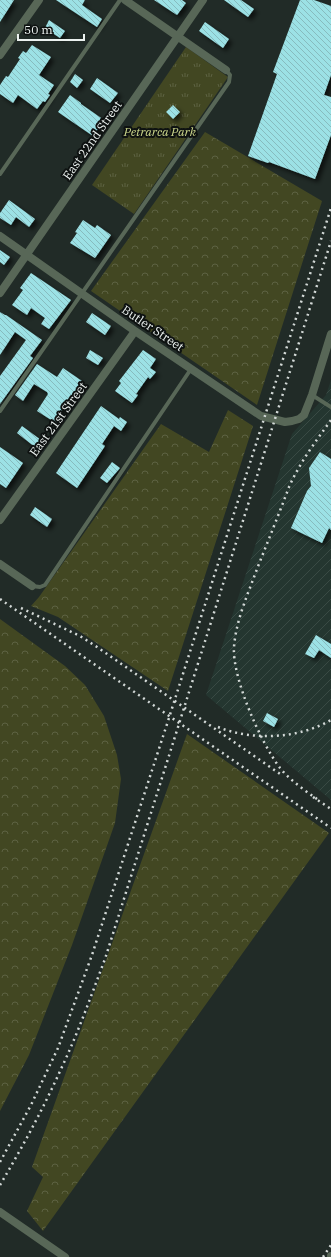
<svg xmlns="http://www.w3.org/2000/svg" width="331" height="1257" font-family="'IBM Plex Serif',serif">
<defs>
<pattern id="industrial-furrows" width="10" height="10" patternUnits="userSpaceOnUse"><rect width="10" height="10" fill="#243630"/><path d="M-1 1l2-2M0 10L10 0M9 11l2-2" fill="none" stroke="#394a44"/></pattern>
<pattern id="forest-crowns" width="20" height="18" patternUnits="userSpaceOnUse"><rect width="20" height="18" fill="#424722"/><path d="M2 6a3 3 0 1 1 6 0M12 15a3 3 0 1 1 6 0" fill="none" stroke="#5d6242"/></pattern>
<pattern id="park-tufts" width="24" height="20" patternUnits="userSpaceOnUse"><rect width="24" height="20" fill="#424722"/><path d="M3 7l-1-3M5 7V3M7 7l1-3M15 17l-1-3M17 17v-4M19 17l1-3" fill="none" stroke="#5d6242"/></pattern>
<pattern id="building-back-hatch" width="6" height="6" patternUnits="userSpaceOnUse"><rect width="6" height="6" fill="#9ce1e5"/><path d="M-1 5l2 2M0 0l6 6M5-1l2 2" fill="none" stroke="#87bbbe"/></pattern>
<filter id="shadow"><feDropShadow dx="3.5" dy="3.5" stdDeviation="2" flood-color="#0009"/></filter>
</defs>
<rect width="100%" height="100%" fill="#212b27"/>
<path fill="url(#industrial-furrows)" d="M331 380V800L206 695 292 434 326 395Z"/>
<path fill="url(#forest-crowns)" d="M205 132 322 201 257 405 91 291Z
M228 410 253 426 168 691 58 617 31 606 39 597 161 424 209 452Z
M0 619 65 666 85 685 104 716 117 755 121 779 115 823 72 945 29 1055 0 1111Z
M187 734 329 833 43 1231 27 1211 43 1177 32 1167Z"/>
<path fill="url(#park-tufts)" d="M186 47 228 77 134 214 92 185Z"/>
<path fill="url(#building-back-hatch)" filter="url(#shadow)" d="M0 0H14L0 22Z
M56 0H85L82 5 102 19 97 27Z
M154 0H182L186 3 177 15Z
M224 0H241L254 9 248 17Z
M300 0H314L331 6V75L324 95 331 97V135L315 179 269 162 268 163 248 156 277 74 273 72Z
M49 20 65 31 60 38 45 28Z
M205 22 229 39 223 48 199 31Z
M32 45 51 57 39 75 54 85 48 94 50 95 45 102 43 101 37 109 18 95 13 103 0 94V85L6 76 8 77 20 59 18 58 23 51 26 53Z
M75 74 83 80 77 88 70 82Z
M97 78 118 93 110 103 90 89Z
M70 95 81 103V104L104 120 93 136 58 112Z
M173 105 180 112 173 119 166 112Z
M9 200 35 219 29 227 16 217 11 225 0 218V213Z
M83 220 95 228 97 225 111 235 95 258 70 243 77 233 75 232Z
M0 250 10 257 4 265 0 262Z
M31 273 71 300 49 329 41 324 45 318 31 308 27 315 12 305 23 290 20 288Z
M0 312 5 315H6L42 340 30 356 33 358 0 404V376L26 340 15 332 0 355Z
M92 313 111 326 105 335 86 322Z
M90 350 103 358 98 365 86 358Z
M143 350 156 359 150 368 156 372 150 379 148 377 136 394 138 395 132 403 115 391 121 383 119 381Z
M37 364 57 377 63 368 82 381 59 415H61L56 423 37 411 48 394 47 392 34 384 23 401 15 395Z
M101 406 119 419 120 417 127 422 121 431 114 426 102 444 105 446 77 488 56 473Z
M22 426 41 440 35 447 17 433Z
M0 447 23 463 6 488 0 484Z
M320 452 331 459V530L329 528 322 543 291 528 307 491 311 486 309 468Z
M112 462 120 468 107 483 100 478Z
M35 507 52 519 47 527 30 515Z
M316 635 331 644V658L319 650 314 658 305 654Z
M267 713 278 719 274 727 263 721Z"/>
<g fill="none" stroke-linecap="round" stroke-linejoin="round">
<path stroke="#586757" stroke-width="4" d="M0 174 120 0
M312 395 331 407
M0 411 229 82 230 75 226 70
M32 586 40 587 45 585 191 369"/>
<path stroke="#586757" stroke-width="8" d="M125 0 226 70
M0 55 39 0
M0 236 135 331 261 416 285 422 292 421 299 419 304 415 312 395 331 334
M0 293 203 0
M0 520 135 331
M0 564 32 586
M0 1212 65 1257
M331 1257V1256"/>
<path stroke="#d3d9d7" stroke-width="2.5" stroke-dasharray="2 4" stroke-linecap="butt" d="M0 599 331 828
M21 608 80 636 97 647 283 776
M218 727C253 741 298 739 331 720
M313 797 331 809
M317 799C304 790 290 780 280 768 261 743 232 678 234 647 236 620 248 594 257 569 268 541 279 514 289 487 300 462 316 441 331 420
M0 1162 31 1105 58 1048 92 955 168 721 331 208
M0 1185C22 1148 43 1109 61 1069 78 1033 91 996 105 959L331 241
M323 1257 331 1245"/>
</g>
<g text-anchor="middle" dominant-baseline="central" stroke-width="4" stroke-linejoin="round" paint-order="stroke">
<g font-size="12" font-style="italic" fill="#cdd88c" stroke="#0e1211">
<text x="160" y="131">Petrarca Park</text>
</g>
<g font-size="12" fill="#ecf2f0" stroke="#0e1211">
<text transform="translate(92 140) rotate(-55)">East 22nd Street</text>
<text transform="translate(153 328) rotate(34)">Butler Street</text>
<text transform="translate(58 419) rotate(-54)">East 21st Street</text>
</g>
</g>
<path d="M18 34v6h66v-6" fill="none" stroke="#ecf2f0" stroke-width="2"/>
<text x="24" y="34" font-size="12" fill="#ecf2f0" stroke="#0e1211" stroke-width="3" paint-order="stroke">50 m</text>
</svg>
